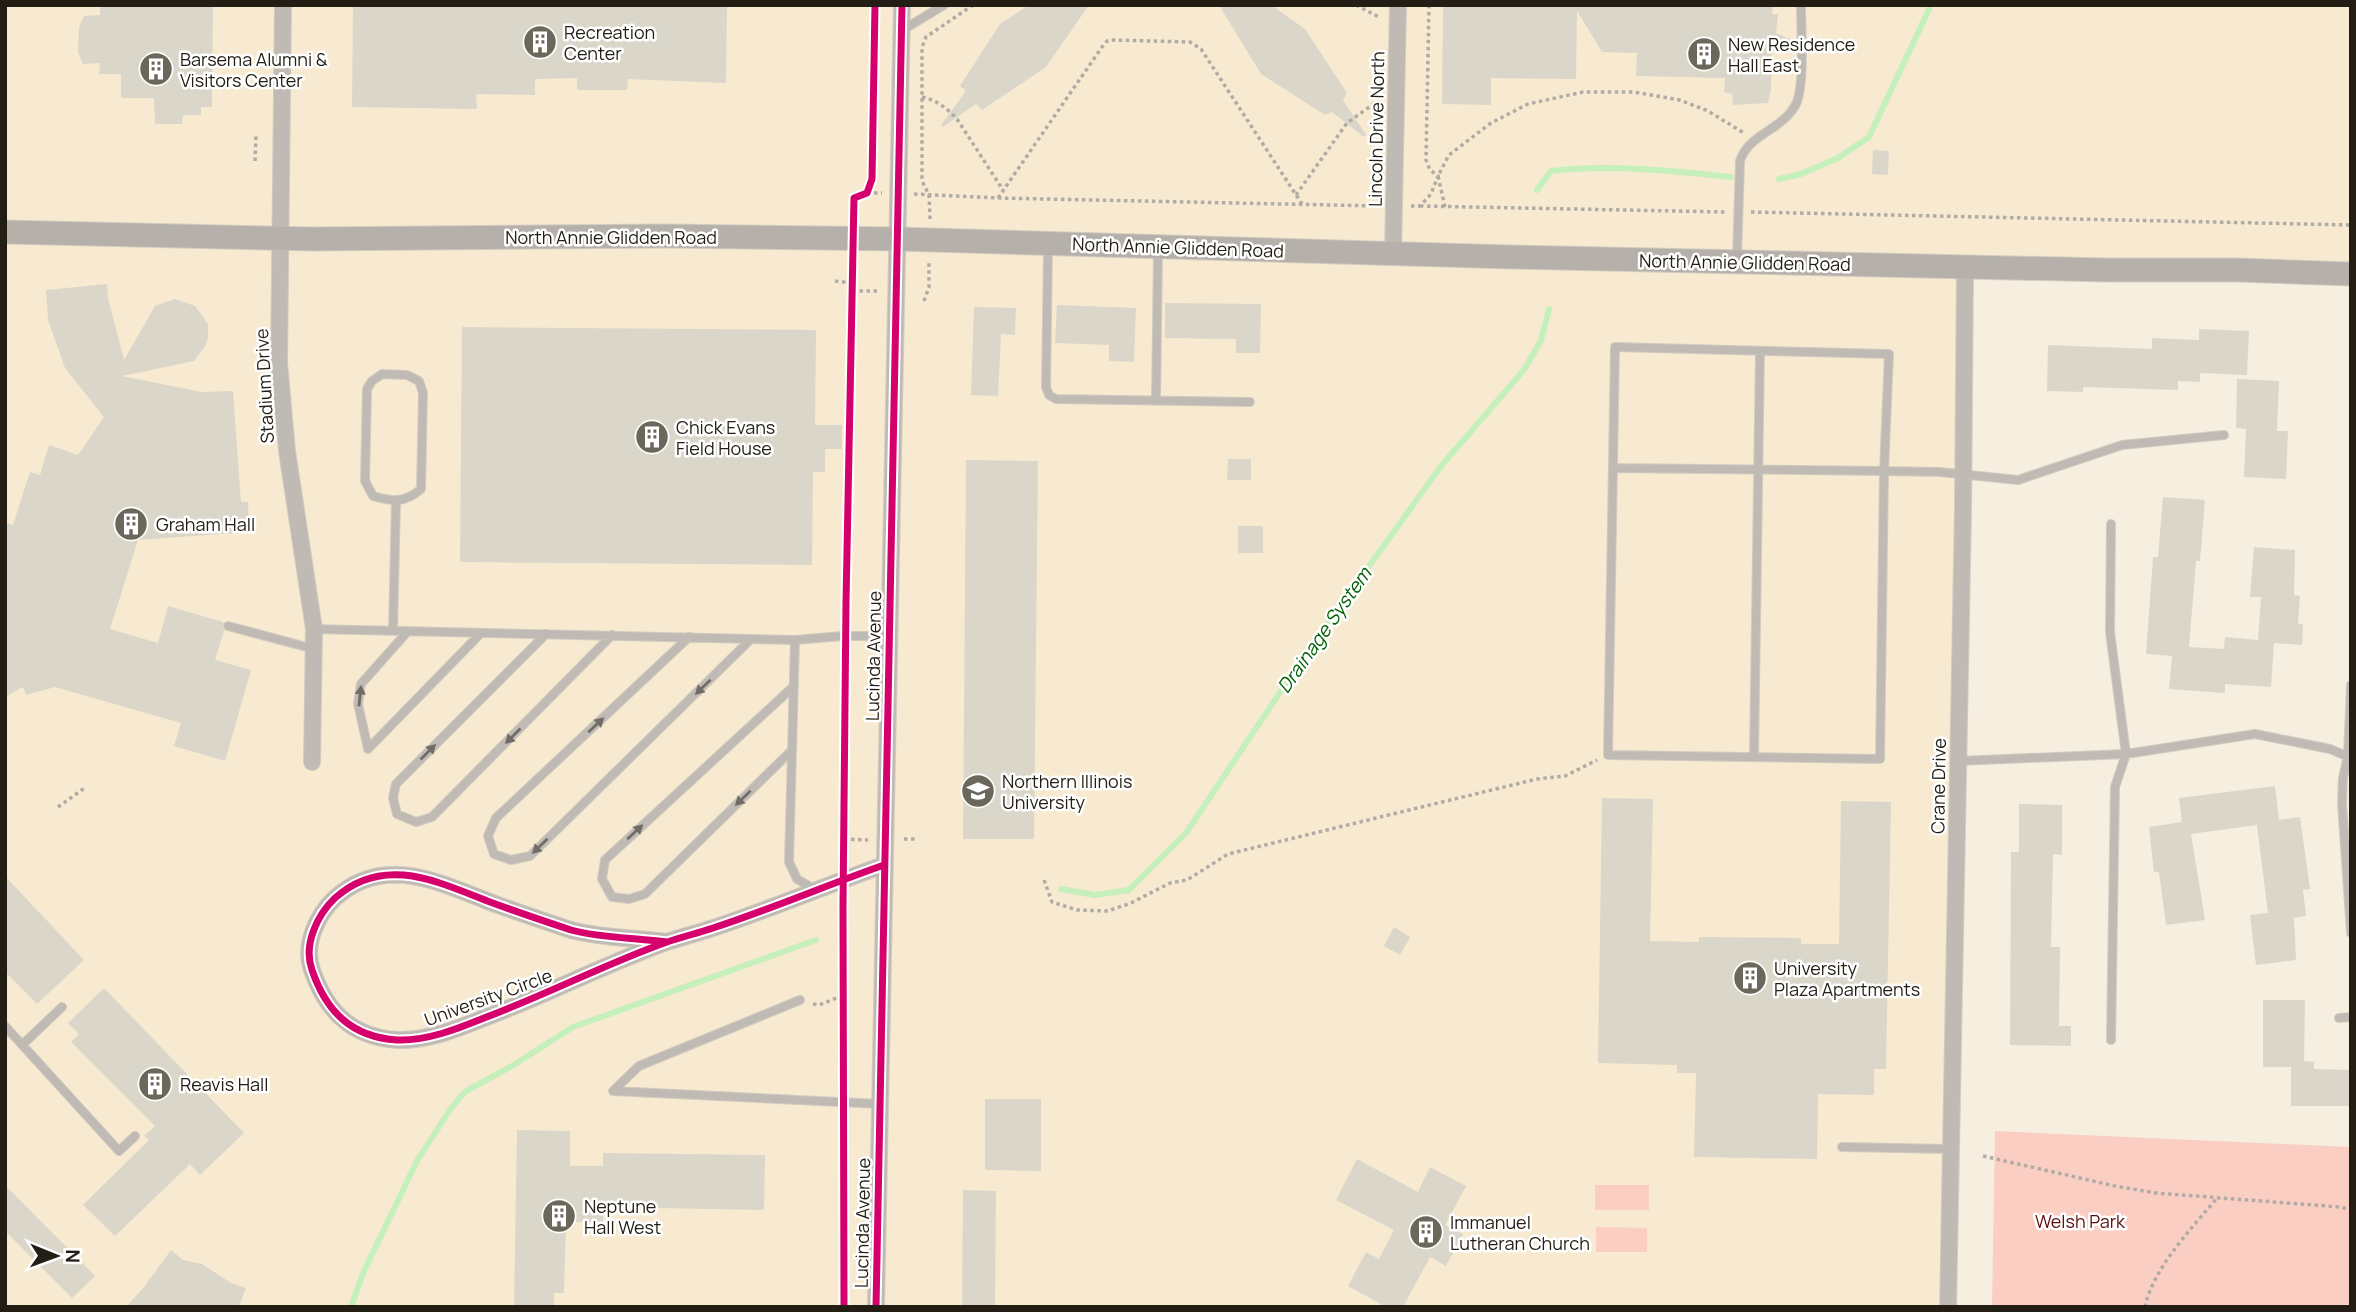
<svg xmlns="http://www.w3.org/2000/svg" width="2356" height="1312" font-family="Manrope,sans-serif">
<rect width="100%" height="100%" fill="#f6eedf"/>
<path fill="#f7ead0" d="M5 5H2351V275L1965 267 1938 1307H5Z"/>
<path fill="#fbcec3" d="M1995 1131 2351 1147V1307H1992Z
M1595 1185H1649V1210H1595Z
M1596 1227 1647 1228V1252H1596Z"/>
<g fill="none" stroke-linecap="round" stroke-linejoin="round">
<path stroke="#c5efbb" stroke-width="6" d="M1779 179 1801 174 1838 158 1869 137 1931 5
M1537 190 1551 171C1612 164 1671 171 1731 177
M1061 889 1095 895 1129 890 1186 833 1301 661 1441 466 1524 370 1541 340 1549 309
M351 1307 364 1271 417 1161 451 1108 466 1091 512 1066 573 1027 816 940"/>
</g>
<path fill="#dad7ca" d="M100 5H213L212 107H201V115H183L182 124H155L154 98H121V74H99L100 63 83 64 78 52 79 27 84 16 100 15Z
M353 5H727L726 83 628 79 627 90H577V78L535 79V95L476 94 477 109 352 107Z
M1029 5H1089L1046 67 982 110 976 104 943 127 941 125 966 91 960 86 1000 24Z
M1219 5H1271L1305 29 1347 93 1343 100 1366 135 1364 137 1332 112 1325 115 1261 74Z
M1443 5H1773L1772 14H1778L1776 33 1795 41 1772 45 1771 89 1768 103 1733 105 1732 94 1724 92 1725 78 1636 76 1637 53 1602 52 1577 11 1576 79 1491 78V105L1442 104Z
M1873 150 1889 151 1888 175 1872 174Z
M107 284 108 298 124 360 155 306 175 299 195 306 208 324V338L204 348 194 361 122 376 201 392 233 391 241 502H248L249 532 138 540 110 629 158 643 168 606 223 622 224 631 215 660 251 670 225 761 174 746 181 723 55 687 26 695 23 687 5 697V522L13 525 30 472 40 475 49 445 78 455 104 417 65 368 48 320 46 290Z
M1165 303 1261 304 1260 353H1236V339L1165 338Z
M1057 305 1136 308 1134 362 1109 361V345L1055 343Z
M974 307 1016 308 1015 335 1001 334 998 396 971 395Z
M462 327 816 330 815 425H842V449H825V472H813L812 565 460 562Z
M2199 329 2249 331 2247 375 2200 373V382L2178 381V390L2083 387V392L2047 391 2048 345 2152 349V338L2199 340Z
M2237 379 2279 381 2277 431H2288L2286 479 2244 477 2246 429 2236 428Z
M1228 459H1251V480H1227Z
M966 460 1038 461 1034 839H963Z
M2163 497 2205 500 2200 561H2196L2189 647 2224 649 2225 637 2258 640 2261 597H2250L2254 547 2295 550 2294 595 2300 596 2298 624H2303L2302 645 2274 643 2271 687 2225 684V693L2169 689 2172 656 2146 654 2153 557H2158Z
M1238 526H1263V553H1238Z
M2275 786 2279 820 2300 817 2310 889 2303 890 2306 916 2294 918 2296 960 2256 965 2250 915 2268 913 2257 825 2191 834 2205 920 2166 925 2159 872H2154L2149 827 2182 822 2179 798Z
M1602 798 1653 799 1650 941 1699 942V937L1801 938V944H1839L1841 801 1891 802 1886 1069H1874V1095L1818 1094 1817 1159 1694 1157 1696 1073H1677V1065L1598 1063Z
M2019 804 2062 805V855L2053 854 2051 947H2060L2059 1026H2071V1046L2010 1045 2011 852H2019Z
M5 876 84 960 37 1004 5 972Z
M1394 927 1410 937 1400 955 1384 946Z
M104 988 244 1133 200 1175 190 1164 115 1236 83 1205 149 1140 144 1136 155 1126 71 1042 79 1034 68 1023Z
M2263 1000H2305L2304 1061 2314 1062V1069L2351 1070V1106H2291V1067H2263Z
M985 1099H1041V1171L985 1170Z
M517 1130 570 1131V1166H603V1153L765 1155 764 1210 603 1207V1222H566L564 1293H554V1307H514Z
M1357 1159 1418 1192 1430 1167 1466 1186 1445 1225 1463 1234 1446 1266 1430 1257 1403 1307H1386L1348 1286 1366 1252 1379 1259 1394 1230 1336 1200Z
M5 1185 95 1276 72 1298 5 1231Z
M963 1190 996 1191 995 1307H962Z
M171 1250 183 1260 202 1264 231 1283 246 1288 239 1307H126L144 1287Z"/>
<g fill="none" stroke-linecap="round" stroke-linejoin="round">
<g stroke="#d2ccc0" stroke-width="10">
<path id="lane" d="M901 31 944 5
M1048 247 1046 387 1049 395 1056 399 1250 402
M1737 258 1740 161C1748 134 1783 130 1796 104 1805 85 1801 28 1801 5
M382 374 407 375 419 381 423 393 421 489C405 503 393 502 373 496L365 481 367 389 372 381Z
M1156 401 1158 250
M1613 468 1884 471 1880 759 1608 755 1615 347 1889 354 1884 471 1940 472 2018 480 2122 445 2224 435
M228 626 314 649
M314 629 795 640 842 636H889
M393 631 396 501
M408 631 361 684 358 704 368 749 481 633
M546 634 396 784 393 798 397 814 416 822 432 817 612 635
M689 637 496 818 488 836 494 854 511 860 530 856 751 639
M795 640 789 862 797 879 814 889
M2351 685 2348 756 2343 778 2342 803 2351 933
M792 750 645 894 629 899 612 897 602 879 605 860 794 686
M1754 757 1760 351
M1958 761 2126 754 2255 734 2330 749 2351 758
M800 1000 639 1066 613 1091 880 1104
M2339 1018 2351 1017
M5 1026 119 1151 135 1136
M2111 1040 2115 787 2126 754 2110 632 2111 524
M22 1045 62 1007
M1842 1147 1950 1149"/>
</g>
<g stroke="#d2ccc0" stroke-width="18">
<path id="street" d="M283 5 279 363 287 451 314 629 312 762
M1393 253 1398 5
M667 942C637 938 600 938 571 930 544 921 517 912 490 902 438 882 384 854 335 898 317 915 303 945 312 970 326 1011 351 1037 397 1040 427 1041 457 1029 484 1018 546 995 605 964 667 942 682 937 698 933 713 928 771 909 827 885 884 865
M876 1307 902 5
M1948 1307 1963 508 1965 267"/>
</g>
<g stroke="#d2ccc0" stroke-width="25">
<path id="secondary" d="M5 232 313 239 666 236 898 239 1511 257 2108 270H2238L2351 274"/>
</g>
<path stroke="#b0aca5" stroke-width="3.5" stroke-dasharray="3.5 3.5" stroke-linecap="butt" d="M1356 5 1379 17
M922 97C936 100 947 108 957 119L1003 190
M255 161 256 135
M867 193H882
M914 194 998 198 1379 206
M1296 195 1347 123 1379 100
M998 198 1102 47 1107 41 1113 40 1190 42 1201 49 1302 204
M1411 206H1420L1431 194 1438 176 1430 170 1426 160 1429 5
M1420 206 1726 212
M1445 207 1438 176 1449 155 1491 123 1528 104 1583 92H1634L1680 100 1708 111 1744 133
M1751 212 2351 225
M854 216V198L867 193 872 179 875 5
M930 219 929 194 924 186 922 178V47L926 37 973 5
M835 281 844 282 854 291H878
M924 301 929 287V262
M846 622 854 259
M58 807 86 787
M844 839 868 840
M904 839H916
M843 860 845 647
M1044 880 1052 902 1077 910 1108 911 1131 903 1170 883 1187 880 1228 854 1537 779 1565 776 1597 760
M843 899 844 1088
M813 1004 819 1005 844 995
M1983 1156 2115 1186 2156 1193 2340 1207 2351 1210
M844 1307V1116
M2145 1307C2153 1268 2192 1228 2217 1198"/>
<use href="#lane" stroke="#c0bab5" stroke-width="8"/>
<use href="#street" stroke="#c0bab5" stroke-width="16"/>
<use href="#secondary" stroke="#b5b0aa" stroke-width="23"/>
<g stroke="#fff" stroke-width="11">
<path id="cycleway" d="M667 942C637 938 600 938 571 930 544 921 517 912 490 902 438 882 384 854 335 898 317 915 303 945 312 970 326 1011 351 1037 397 1040 427 1041 457 1029 484 1018 546 995 605 964 667 942 682 937 698 933 713 928 771 909 827 885 884 865
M844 1307 843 907 846 602 854 198 867 193 872 179 875 5
M876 1307 902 5"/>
</g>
<use href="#cycleway" stroke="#d6006c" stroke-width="7"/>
</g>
<defs><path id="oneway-solid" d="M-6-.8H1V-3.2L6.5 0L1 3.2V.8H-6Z" transform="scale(1.75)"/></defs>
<g fill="#716c64">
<use href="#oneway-solid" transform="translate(703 687) rotate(136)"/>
<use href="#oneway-solid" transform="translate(360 696) rotate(-84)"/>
<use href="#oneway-solid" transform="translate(596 725) rotate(-43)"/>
<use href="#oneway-solid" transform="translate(513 736) rotate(135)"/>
<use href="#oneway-solid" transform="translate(428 752) rotate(-45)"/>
<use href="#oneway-solid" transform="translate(743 798) rotate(136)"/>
<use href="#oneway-solid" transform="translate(635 832) rotate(-43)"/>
<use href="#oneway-solid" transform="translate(540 846) rotate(136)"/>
</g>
<defs>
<g id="building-disc" transform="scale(1.75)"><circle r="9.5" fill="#6c675b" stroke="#fff"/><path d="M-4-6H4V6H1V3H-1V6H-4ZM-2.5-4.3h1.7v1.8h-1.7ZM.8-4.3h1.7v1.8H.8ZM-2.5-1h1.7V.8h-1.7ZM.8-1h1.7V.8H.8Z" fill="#fff"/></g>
<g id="university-disc" transform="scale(1.75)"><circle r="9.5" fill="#6c675b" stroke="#fff"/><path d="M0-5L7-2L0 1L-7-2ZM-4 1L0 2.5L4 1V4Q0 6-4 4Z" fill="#fff"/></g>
</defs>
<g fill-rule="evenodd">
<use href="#building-disc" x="540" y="42"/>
<use href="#building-disc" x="1704" y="54"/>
<use href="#building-disc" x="156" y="69"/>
<use href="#building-disc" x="652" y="437"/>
<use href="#building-disc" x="131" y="524"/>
<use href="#university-disc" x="978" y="791"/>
<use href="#building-disc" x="1750" y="978"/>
<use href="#building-disc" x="155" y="1084"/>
<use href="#building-disc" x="559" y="1216"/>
<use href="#building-disc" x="1426" y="1232"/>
</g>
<g text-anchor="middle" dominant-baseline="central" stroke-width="5" stroke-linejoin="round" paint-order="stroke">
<g font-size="18" fill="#221e14" stroke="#fff" text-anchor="start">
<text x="564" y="32">Recreation<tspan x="564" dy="21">Center</tspan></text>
<text x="1728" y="44">New Residence<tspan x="1728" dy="21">Hall East</tspan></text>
<text x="180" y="59">Barsema Alumni &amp;<tspan x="180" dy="21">Visitors Center</tspan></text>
<text x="676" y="427">Chick Evans<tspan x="676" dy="21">Field House</tspan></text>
<text x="156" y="524">Graham Hall</text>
<text x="1002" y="781">Northern Illinois<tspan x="1002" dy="21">University</tspan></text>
<text x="1774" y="968">University<tspan x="1774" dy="21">Plaza Apartments</tspan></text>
<text x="180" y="1084">Reavis Hall</text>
<text x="584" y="1206">Neptune<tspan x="584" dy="21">Hall West</tspan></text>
<text x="1450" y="1222">Immanuel<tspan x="1450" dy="21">Lutheran Church</tspan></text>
</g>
<g font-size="18" fill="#221e14" stroke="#fff">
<text transform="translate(1376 129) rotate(-89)">Lincoln Drive North</text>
<text x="611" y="237">North Annie Glidden Road</text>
<text transform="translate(1178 247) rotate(2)">North Annie Glidden Road</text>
<text transform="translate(1745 262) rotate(1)">North Annie Glidden Road</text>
<text transform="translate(264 386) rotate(-93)">Stadium Drive</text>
<text transform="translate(873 656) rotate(-89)">Lucinda Avenue</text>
<text transform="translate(1938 786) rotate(-89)">Crane Drive</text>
<text transform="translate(488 997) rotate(-20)">University Circle</text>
<text transform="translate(862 1223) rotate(-89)">Lucinda Avenue</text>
</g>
<g font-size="18" fill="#5e0e0f" stroke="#fff">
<text x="2080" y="1221">Welsh Park</text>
</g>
<g font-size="19" font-style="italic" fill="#005f05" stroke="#fff">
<text transform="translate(1324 630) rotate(-55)">Drainage System</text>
</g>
</g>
<rect width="2356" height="1312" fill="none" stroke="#221e14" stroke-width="14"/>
<g transform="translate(56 1256) rotate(91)" stroke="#ffffff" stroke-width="5" paint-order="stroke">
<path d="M0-5L12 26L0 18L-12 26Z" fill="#221e14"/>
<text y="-10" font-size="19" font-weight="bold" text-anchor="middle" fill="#221e14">N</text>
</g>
</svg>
